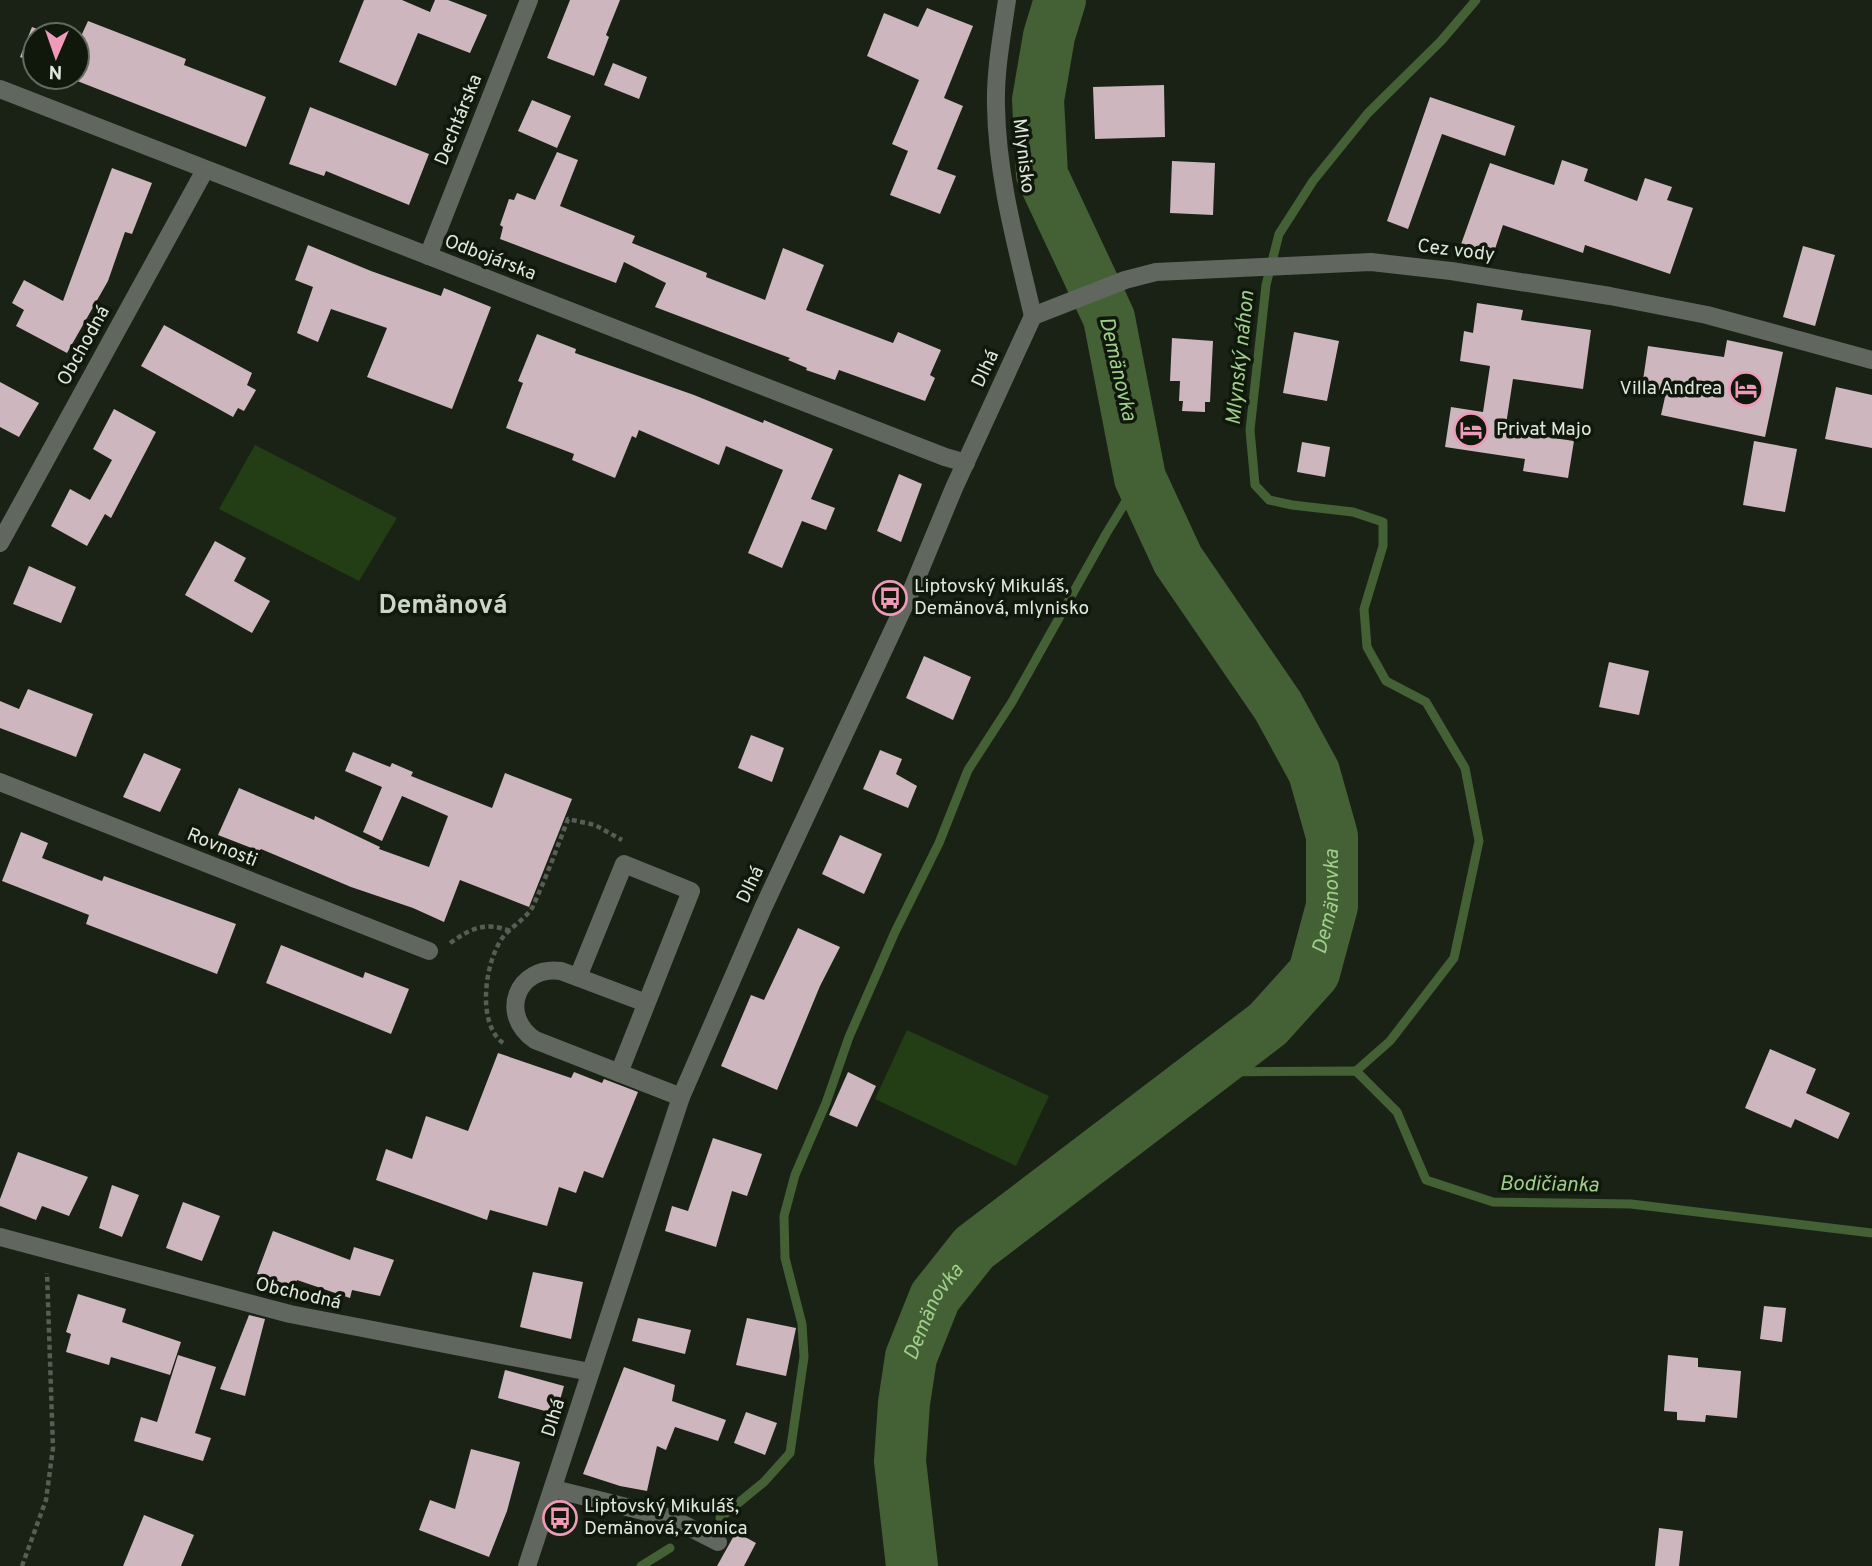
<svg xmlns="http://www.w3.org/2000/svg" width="1872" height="1566" viewBox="0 0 1872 1566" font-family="Overpass,sans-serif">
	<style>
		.green { fill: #233e15 }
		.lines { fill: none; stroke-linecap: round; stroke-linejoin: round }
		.stream { stroke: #436135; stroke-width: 9 }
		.river { stroke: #436135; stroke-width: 52 }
		.building { fill: #cdb6bd }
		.path { stroke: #565e53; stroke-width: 4.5; stroke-dasharray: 5 3.5; stroke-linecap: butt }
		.minor { stroke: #61665f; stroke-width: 18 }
		.labels { text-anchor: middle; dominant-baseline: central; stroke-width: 7; stroke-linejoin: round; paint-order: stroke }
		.street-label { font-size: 19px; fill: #e0e7de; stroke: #10180c }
		.poi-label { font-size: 19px; fill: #e0e7de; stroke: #10180c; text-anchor: start }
		.water-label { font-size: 21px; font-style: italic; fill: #9ece89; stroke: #10180c }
		.district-label { font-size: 26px; font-weight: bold; fill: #cbd7c6; stroke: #10180c }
	</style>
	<rect width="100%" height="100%" fill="#192215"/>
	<g class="green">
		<polygon points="255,445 397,518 359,581 219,509"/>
		<polygon points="907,1030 1049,1096 1016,1166 875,1099"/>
	</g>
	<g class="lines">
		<g class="stream">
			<polyline points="1356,1071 1390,1041 1454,958 1479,841 1465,768 1426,702 1386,681 1367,647 1364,609 1383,546 1383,522 1353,512 1292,505 1269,500 1255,485 1250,430 1266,285 1279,234 1313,181 1368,113 1441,41 1476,0"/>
			<polyline points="1204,1072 1356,1071 1397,1112 1426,1180 1493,1202 1631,1204 1872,1233"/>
			<polyline points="720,1518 764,1482 790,1453 804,1357 802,1324 785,1258 784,1216 795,1175 826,1103 849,1037 895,932 939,843 968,770 1012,702 1106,534 1140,478"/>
			<polyline points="641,1566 670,1548"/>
		</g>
		<path class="river" id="s1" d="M 912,1566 L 900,1461 L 904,1403 L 911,1357 L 935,1297 L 974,1248 L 1268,1024 L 1314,973 L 1332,906 L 1332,836 L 1314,772 L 1278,706 L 1178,560 L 1140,478 L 1109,318 L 1042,175 L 1038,100 L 1049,36 L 1060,0"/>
	</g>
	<g class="building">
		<polygon points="364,0 402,0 430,12 435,0 448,0 487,15 470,53 418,33 396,86 339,62"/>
		<polygon points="570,0 620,0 606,35 609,37 594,76 547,58"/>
		<polygon points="927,8 973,26 944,98 963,106 937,169 956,176 940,214 890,195 908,151 892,144 919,80 867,56 884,13 918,27"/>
		<polygon points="88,21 186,59 184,65 266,97 246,147 67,77 77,77 77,45"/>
		<polygon points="32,27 52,35 35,35 35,63 20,57"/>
		<polygon points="613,63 647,77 639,99 604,85"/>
		<polygon points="1164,85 1165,137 1095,139 1093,87"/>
		<polygon points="1430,97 1515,126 1505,156 1442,134 1408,229 1387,221"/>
		<polygon points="532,100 571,116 557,148 518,131"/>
		<polygon points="310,107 429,154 409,205 326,171 324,176 289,164"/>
		<polygon points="557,152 578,160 560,206 635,236 632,243 707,273 706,277 765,300 783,248 824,265 806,310 893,343 898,332 941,350 930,375 935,378 925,401 839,370 835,380 806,370 807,368 788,360 790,358 655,307 666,283 624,262 616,283 500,239 503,227 500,225 509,199 514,200 517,193 535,200"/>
		<polygon points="1562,160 1588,169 1584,181 1637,201 1645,178 1672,187 1667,200 1693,208 1670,274 1585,245 1583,253 1503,225 1492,258 1460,247 1490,163 1554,185"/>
		<polygon points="1172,161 1215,163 1213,215 1170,213"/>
		<polygon points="112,168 152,183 132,234 125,232 108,281 67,353 16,326 24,310 12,303 24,280 63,301"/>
		<polygon points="308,245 371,271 441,296 444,288 491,307 452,409 367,377 387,328 331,309 318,342 297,333 313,287 295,280"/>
		<polygon points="1803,246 1835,255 1815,326 1783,317"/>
		<polygon points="1477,303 1523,310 1521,320 1591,330 1583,389 1513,379 1505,431 1574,441 1568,478 1523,471 1525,459 1445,447 1451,407 1483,412 1490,366 1460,361 1464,331 1473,333"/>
		<polygon points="164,325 252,373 247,385 256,390 244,411 238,408 233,417 141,366"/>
		<polygon points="1294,332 1339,341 1327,401 1283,393"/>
		<polygon points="537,334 576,349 575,353 694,395 763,423 764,420 833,449 811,499 835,508 826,530 802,521 782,568 748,553 783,470 726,446 719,465 639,430 636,438 632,436 615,478 572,460 574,454 506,428 523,383 518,381"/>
		<polygon points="1172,338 1213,341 1210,402 1205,402 1205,412 1182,411 1183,401 1179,401 1180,381 1170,381"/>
		<polygon points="1727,340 1783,352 1765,437 1661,415 1665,397 1641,394 1648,346 1724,357"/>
		<polygon points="0,382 39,403 19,437 0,427"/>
		<polygon points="1836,387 1872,395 1872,448 1825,439"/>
		<polygon points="114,409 156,432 111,518 105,514 87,546 51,526 70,489 90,500 112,460 93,449"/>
		<polygon points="1754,441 1797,449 1785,512 1743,505"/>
		<polygon points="1302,442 1330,447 1325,477 1297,472"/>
		<polygon points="899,474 922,484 901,542 877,531"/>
		<polygon points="215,541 246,558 234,581 270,601 252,633 185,595"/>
		<polygon points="29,566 76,587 61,623 13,604"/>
		<polygon points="924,656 971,677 953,720 906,698"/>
		<polygon points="1609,662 1649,671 1639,715 1599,707"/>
		<polygon points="28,689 93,714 76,757 0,728 0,701 19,709"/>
		<polygon points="751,735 784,748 772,782 738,768"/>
		<polygon points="880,750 902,759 896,774 917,786 908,808 863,789"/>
		<polygon points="353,752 390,767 392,763 413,772 411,776 492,808 505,773 572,799 529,907 460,880 444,922 413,908 351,887 261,849 259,851 218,835 239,788 314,820 315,816 380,847 379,849 429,867 448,816 402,796 382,841 363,832 382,787 345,771"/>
		<polygon points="144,753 181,769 160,812 123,797"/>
		<polygon points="21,832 48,843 42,858 102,881 104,876 236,924 217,974 86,924 89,915 2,881"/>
		<polygon points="840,835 882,854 864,894 822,874"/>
		<polygon points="798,928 840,947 820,986 777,1090 721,1066 751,995 764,1000"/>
		<polygon points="281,945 363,978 365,972 409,989 391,1034 266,983"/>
		<polygon points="1770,1049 1816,1069 1806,1093 1850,1113 1838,1139 1795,1119 1791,1128 1745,1108"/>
		<polygon points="498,1053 571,1078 574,1072 602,1083 604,1079 638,1092 603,1178 584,1171 576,1193 559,1187 547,1226 490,1210 487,1220 376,1180 386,1149 412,1159 426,1116 468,1131"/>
		<polygon points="848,1072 876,1086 857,1127 829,1115"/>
		<polygon points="713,1138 762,1154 747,1196 732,1191 716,1247 665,1231 672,1206 688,1211"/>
		<polygon points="18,1152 88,1177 69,1216 42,1206 36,1220 0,1206 0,1199"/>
		<polygon points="112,1185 139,1195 122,1237 99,1228"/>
		<polygon points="183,1202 220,1216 202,1261 166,1248"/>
		<polygon points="273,1231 350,1260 354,1247 394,1260 380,1296 352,1290 350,1298 297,1280 294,1287 257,1274"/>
		<polygon points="533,1272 583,1282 571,1339 520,1327"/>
		<polygon points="78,1294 126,1309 122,1322 181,1342 170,1375 111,1357 109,1365 66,1352 71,1334 66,1332"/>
		<polygon points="1764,1306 1786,1308 1782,1342 1760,1339"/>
		<polygon points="249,1315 265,1319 245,1396 220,1389"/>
		<polygon points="638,1318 691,1330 685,1354 632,1341"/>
		<polygon points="747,1318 796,1328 786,1376 736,1365"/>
		<polygon points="178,1355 216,1367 195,1433 211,1438 203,1461 134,1441 141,1417 157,1422"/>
		<polygon points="1668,1355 1698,1358 1698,1367 1741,1371 1737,1418 1706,1415 1705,1422 1677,1420 1677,1412 1664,1411"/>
		<polygon points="624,1367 675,1385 672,1401 726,1420 718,1441 675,1427 666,1450 657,1446 647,1491 620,1486 583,1474"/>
		<polygon points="505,1370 564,1386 556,1414 498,1398"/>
		<polygon points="746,1412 777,1423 765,1455 734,1443"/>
		<polygon points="471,1449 520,1462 507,1511 489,1557 419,1530 430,1500 455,1509"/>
		<polygon points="144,1515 194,1535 181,1566 123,1566"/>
		<polygon points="1659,1528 1683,1531 1679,1566 1655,1566"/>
		<polygon points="736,1532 756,1543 744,1566 717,1566"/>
	</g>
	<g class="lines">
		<g class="path">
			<path d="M 450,943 C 470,929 485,921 510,931"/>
			<path d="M 503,1043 C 476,1023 485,961 503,937 C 512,926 527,918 533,906 C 546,878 557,848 568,819 L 595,825 L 622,840"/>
			<polyline points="22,1566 46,1500 53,1448 47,1273"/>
		</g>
		<g class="minor">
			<path d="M 1007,0 C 1002,35 995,71 996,106 C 997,177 1017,248 1033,316"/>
			<polyline points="0,89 945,457 966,463"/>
			<polyline points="428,256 529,0"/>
			<polyline points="1033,316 1125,280 1156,272 1371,262 1451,271 1610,296 1707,315 1872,360"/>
			<polyline points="0,543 205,170"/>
			<polyline points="0,782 429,951"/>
			<polyline points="578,977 624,864 691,891 619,1073"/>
			<path d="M 646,1003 L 561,971 C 517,965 498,1015 535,1040 L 681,1097"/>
			<polyline points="0,1237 290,1314 590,1372"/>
			<polyline points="554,1489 671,1518 718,1542"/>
			<polyline points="527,1566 681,1097 763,908 913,587 954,488 1033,316"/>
		</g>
	</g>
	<defs>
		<g id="hotel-ring" transform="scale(1.75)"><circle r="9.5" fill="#10180c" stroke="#ef9ab8" stroke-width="1.5"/><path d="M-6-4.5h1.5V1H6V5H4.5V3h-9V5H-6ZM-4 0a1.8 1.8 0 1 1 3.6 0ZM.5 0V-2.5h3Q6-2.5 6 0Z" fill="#ef9ab8"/></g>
		<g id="bus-ring" transform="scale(1.75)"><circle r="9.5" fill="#10180c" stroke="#ef9ab8" stroke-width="1.5"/><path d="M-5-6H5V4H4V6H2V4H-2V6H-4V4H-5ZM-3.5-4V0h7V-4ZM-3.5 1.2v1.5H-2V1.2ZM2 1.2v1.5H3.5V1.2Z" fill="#ef9ab8"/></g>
	</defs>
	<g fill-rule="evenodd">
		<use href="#hotel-ring" x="1746" y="389"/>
		<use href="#hotel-ring" x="1471" y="430"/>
		<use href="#bus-ring" x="890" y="598"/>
		<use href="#bus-ring" x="560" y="1518"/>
	</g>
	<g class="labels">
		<g class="street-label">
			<text transform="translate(459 120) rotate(-68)">Dechtárska</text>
			<text transform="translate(1023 156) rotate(83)">Mlynisko</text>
			<text transform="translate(1456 251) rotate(7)">Cez vody</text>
			<text transform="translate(490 258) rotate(21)">Odbojárska</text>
			<text transform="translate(84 346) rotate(-61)">Obchodná</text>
			<text transform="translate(986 369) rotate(-65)">Dlhá</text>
			<text transform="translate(222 848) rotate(22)">Rovnosti</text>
			<text transform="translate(751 885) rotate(-65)">Dlhá</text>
			<text transform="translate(298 1294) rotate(13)">Obchodná</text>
			<text transform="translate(554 1418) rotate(-73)">Dlhá</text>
		</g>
		<g class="poi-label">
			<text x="1722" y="389" text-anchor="end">Villa Andrea</text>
			<text x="1496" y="430">Privat Majo</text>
			<text x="914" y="587">Liptovský Mikuláš,<tspan x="914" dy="22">Demänová, mlynisko</tspan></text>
			<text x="584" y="1507">Liptovský Mikuláš,<tspan x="584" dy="22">Demänová, zvonica</tspan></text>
		</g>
		<g class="water-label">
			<text transform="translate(1241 358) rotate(-84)">Mlynský náhon</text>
			<text transform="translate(1117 369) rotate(77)">Demänovka</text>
			<text stroke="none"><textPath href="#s1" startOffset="849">Demänovka</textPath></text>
			<text transform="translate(1549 1185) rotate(1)">Bodičianka</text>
			<text stroke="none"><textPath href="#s1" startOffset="261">Demänovka</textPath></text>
		</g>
		<g class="district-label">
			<text x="443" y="606">Demänová</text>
		</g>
	</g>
	<g transform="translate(56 56) rotate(182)"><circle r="33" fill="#10180c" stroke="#636b60" stroke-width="2"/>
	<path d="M0-5L12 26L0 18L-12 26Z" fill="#ef9ab8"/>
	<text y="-10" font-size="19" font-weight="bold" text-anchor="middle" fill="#e0e7de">N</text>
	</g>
</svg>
